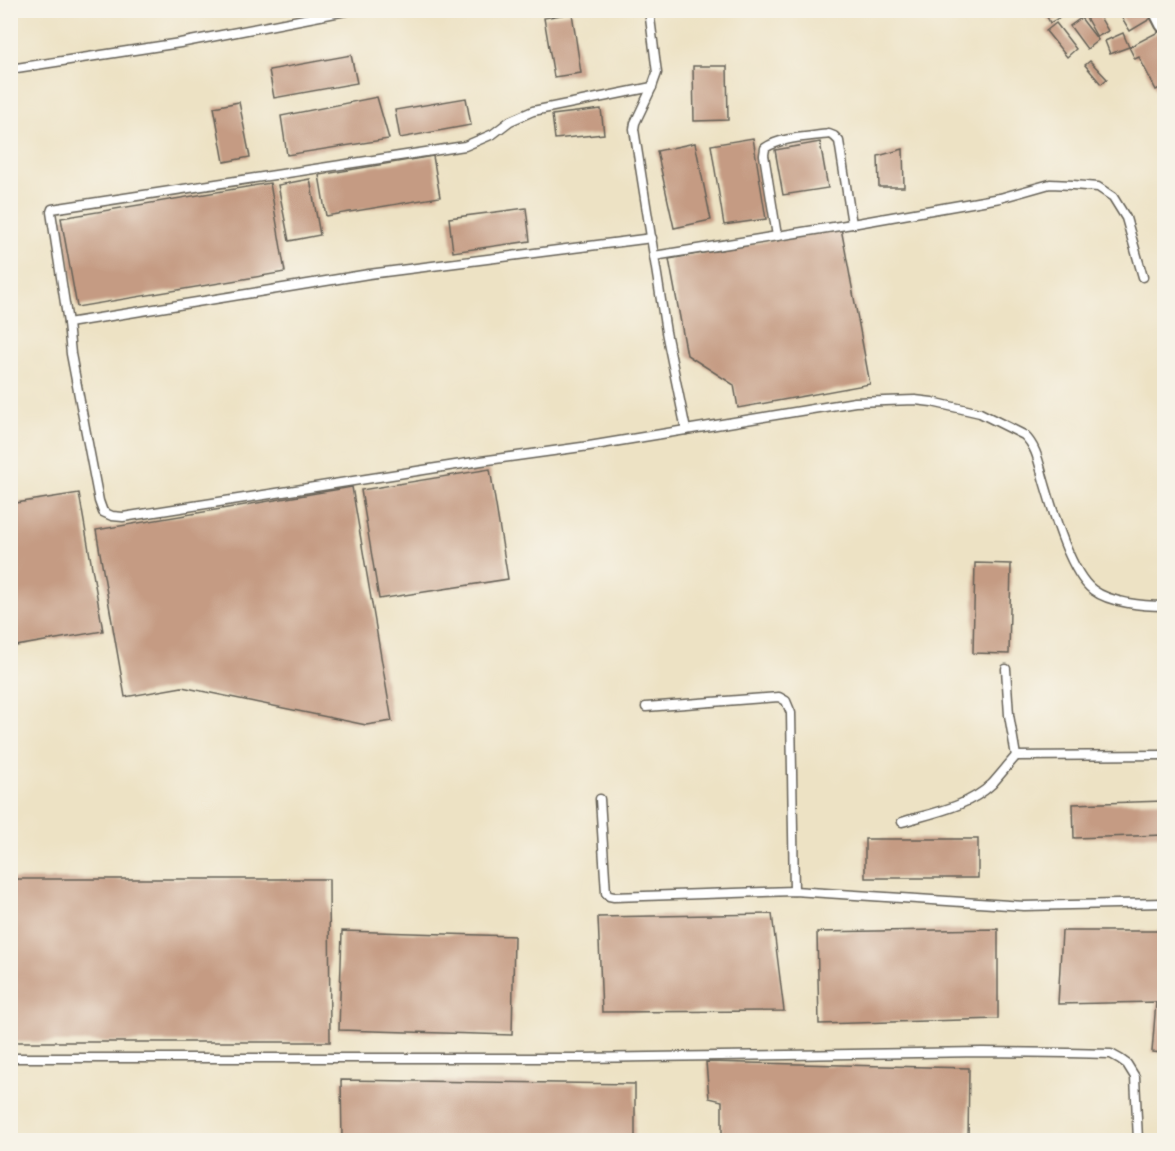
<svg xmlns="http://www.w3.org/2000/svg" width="1175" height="1151" viewBox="0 0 1175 1151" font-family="Delius,sans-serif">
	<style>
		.building { fill: #c59b83 }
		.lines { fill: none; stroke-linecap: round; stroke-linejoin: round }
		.lane-casing { stroke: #656157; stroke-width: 11 }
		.street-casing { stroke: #656157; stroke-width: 20 }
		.lane { stroke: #fff; stroke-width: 8 }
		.street { stroke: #fff; stroke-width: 16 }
	</style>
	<rect width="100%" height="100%" fill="#f7f3e8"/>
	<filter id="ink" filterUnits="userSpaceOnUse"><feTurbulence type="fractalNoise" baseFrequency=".0167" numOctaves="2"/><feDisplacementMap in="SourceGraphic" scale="12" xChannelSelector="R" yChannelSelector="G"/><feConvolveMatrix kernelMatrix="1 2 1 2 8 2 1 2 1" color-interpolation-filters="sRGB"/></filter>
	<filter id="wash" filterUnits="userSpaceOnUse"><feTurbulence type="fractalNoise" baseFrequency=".008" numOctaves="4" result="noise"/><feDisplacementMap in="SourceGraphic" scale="24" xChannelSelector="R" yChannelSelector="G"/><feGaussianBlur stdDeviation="1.35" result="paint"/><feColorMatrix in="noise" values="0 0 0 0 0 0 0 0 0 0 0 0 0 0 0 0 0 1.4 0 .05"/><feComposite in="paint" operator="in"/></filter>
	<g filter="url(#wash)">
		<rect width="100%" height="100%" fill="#ede2c4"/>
		<g id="blocks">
			<g class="building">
				<polygon points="1044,10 1062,10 1062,16 1050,23"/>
				<polygon points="1089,10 1096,10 1108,31 1097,37 1084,14"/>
				<polygon points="1117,10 1155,10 1157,15 1130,31"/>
				<polygon points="572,13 581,73 554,77 544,18"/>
				<polygon points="1081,18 1098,40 1087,49 1070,26"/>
				<polygon points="1056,23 1076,49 1067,57 1046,31"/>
				<polygon points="1160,31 1164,41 1164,86 1156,90 1139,57 1135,59 1129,47"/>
				<polygon points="1123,33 1129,47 1110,54 1105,41"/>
				<polygon points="351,55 357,83 274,98 269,70"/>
				<polygon points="1090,61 1107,79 1101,84 1085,65"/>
				<polygon points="693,66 727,66 728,120 694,121"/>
				<polygon points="377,97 389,139 287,155 281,116"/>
				<polygon points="466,98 471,125 400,138 395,110"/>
				<polygon points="239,102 250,157 224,162 214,107"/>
				<polygon points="601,109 604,134 555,139 552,115"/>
				<polygon points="753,138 766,219 724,225 711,145"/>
				<polygon points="820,142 828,188 783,195 775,150"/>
				<polygon points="695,143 711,220 674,228 657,151"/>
				<polygon points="903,149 904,187 879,187 878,156"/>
				<polygon points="433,156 440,197 326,216 319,175"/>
				<polygon points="310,179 320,235 289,241 278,185"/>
				<polygon points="270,183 285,272 77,307 61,218"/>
				<polygon points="526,208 530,241 453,252 449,218"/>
				<polygon points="841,228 870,384 738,408 734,385 687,355 669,259"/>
				<polygon points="490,469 508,579 379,599 361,490"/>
				<polygon points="352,487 392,721 366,725 182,687 125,697 96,530"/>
				<polygon points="79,493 103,631 10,647 10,504"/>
				<polygon points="975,563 1011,564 1009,654 973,653"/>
				<polygon points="1164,801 1164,835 1074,838 1073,804"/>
				<rect x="865" y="839" width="113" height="39"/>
				<polygon points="10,879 329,879 330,1042 10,1042"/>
				<polygon points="772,914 784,1011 602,1012 598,917"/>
				<polygon points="998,929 998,1019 819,1024 817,932"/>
				<polygon points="342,931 514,936 512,1035 339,1030"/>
				<polygon points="1062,931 1164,931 1164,1053 1152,1052 1156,1002 1058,1004"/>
				<polygon points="706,1062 969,1068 968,1140 722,1140 722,1101 709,1098"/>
				<polygon points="341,1080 635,1084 635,1140 342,1140"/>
			</g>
		</g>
	</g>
	<g filter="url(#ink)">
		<use href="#blocks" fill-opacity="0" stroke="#656157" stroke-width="1.5"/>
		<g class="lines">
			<g class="lane-casing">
				<g id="lane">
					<polyline points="649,10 657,73 652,87 635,123 634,129 666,332 686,430"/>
					<polyline points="10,69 180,43 351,10"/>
					<path d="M 652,87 L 533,111 L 510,121 L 493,134 L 465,146 L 52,209 L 51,212 L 68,323 L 71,354 L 99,501 L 103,512 L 112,516 L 123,517 L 481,461 L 589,446 L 855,402 L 915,400 L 932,402 L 980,413 L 1024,435 C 1037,447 1039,464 1044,481 C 1052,508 1070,573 1093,590 C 1110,603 1144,606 1164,606"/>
					<path d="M 777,236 L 764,155 L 765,148 C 781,137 810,137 829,134 L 834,136 L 839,141 L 852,224"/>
					<polyline points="654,256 852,224 1000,198 1050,184 1073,185 1098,187 1113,197 1126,218 1143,277"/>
					<polyline points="68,323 369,274 652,238"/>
					<polyline points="1006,669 1009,715 1016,756 1164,755"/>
					<polyline points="646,707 779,697 786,701 791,713 794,891"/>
					<polyline points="600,799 606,893 609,896 614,897 794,891 1024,906 1164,903"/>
					<path d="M 902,822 C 932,813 968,807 992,784 C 1000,775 1008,765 1016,756"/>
					<polyline points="10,1058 581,1058 982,1052 1068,1053 1111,1054 1120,1059 1127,1064 1135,1077 1138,1140"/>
				</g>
			</g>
			<g class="street-casing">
				<polyline id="street" points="1157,10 1164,24"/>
			</g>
			<use href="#lane" class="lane"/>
			<use href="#street" class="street"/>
		</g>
	</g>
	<rect width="1175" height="1151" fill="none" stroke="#f7f3e8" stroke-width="36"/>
</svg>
